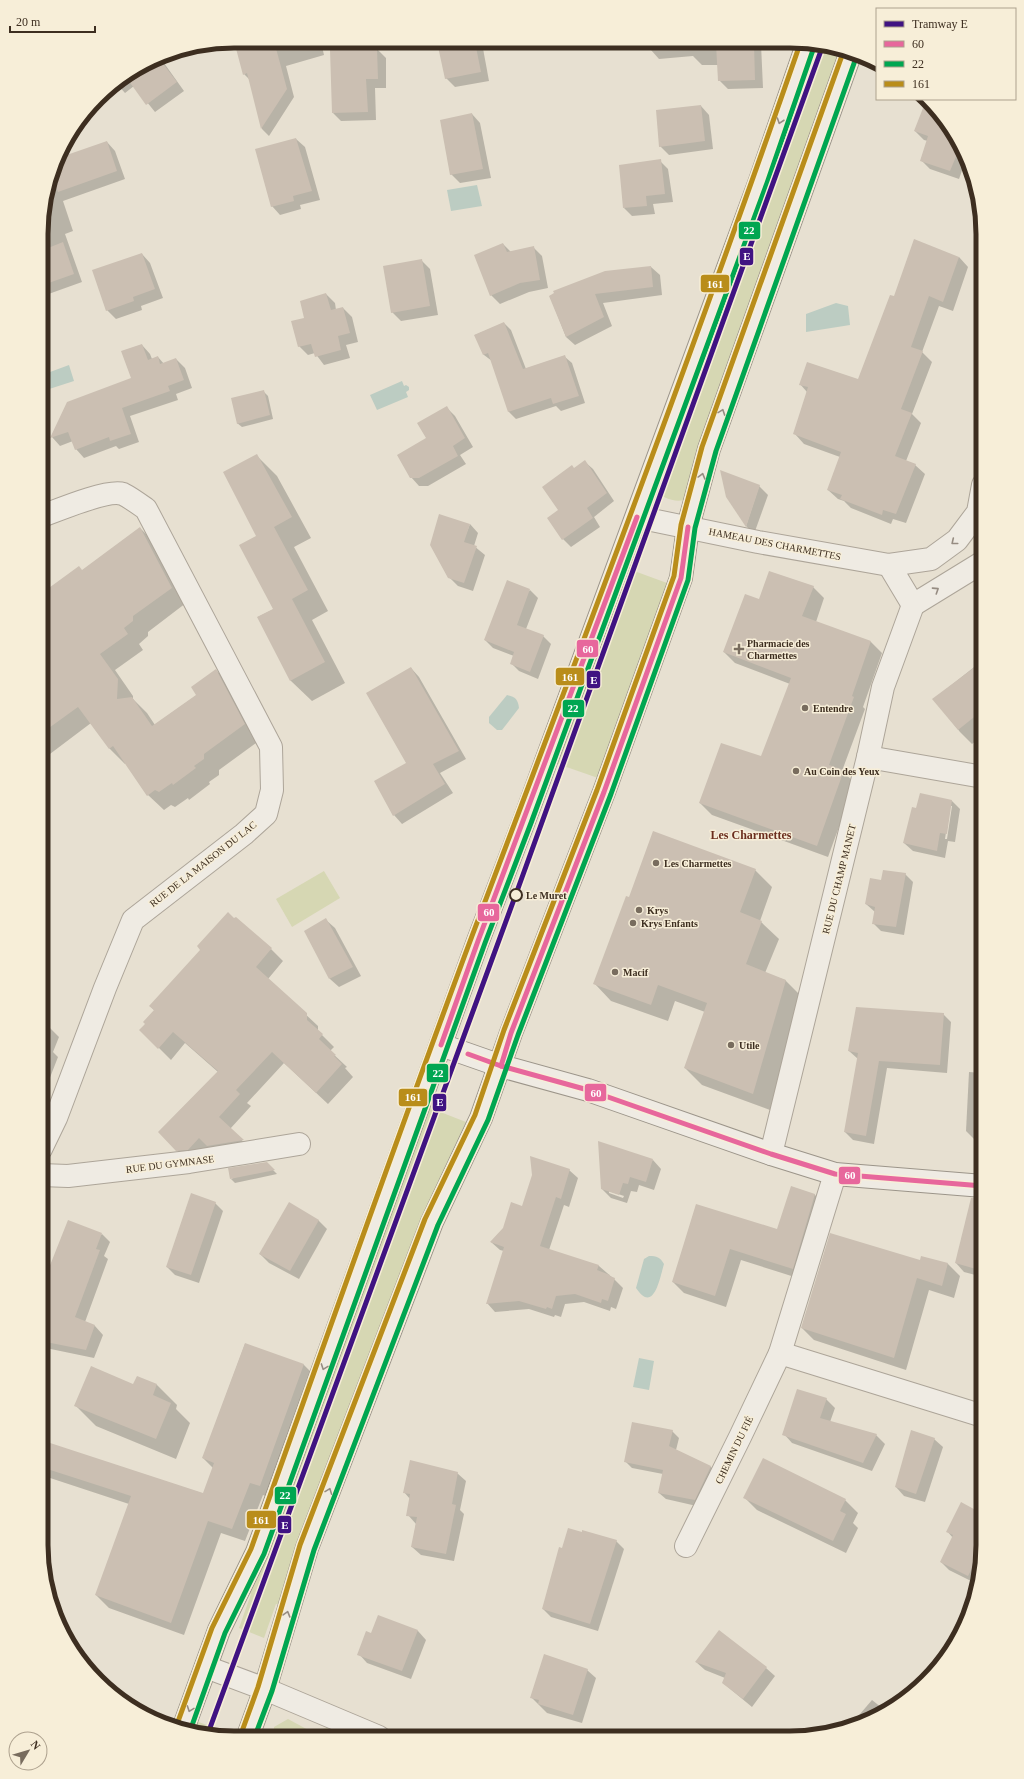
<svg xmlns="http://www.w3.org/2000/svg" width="1024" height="1779" viewBox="0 0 1024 1779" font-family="Georgia,serif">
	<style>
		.green { fill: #d6d7b3 }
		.water { fill: #bcccc2 }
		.shadow { fill: #0003; fill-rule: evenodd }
		.building { fill: #cbbfb2 }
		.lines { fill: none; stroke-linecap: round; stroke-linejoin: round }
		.street-casing { stroke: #ada599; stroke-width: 24 }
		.secondary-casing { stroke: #9c958a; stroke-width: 24 }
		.street { stroke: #efebe3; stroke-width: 22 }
		.secondary { stroke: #efebe3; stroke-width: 22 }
		.bus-1-casing { stroke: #f7eed8; stroke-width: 8 }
		.bus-2-casing { stroke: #f7eed8; stroke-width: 8 }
		.bus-3-casing { stroke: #f7eed8; stroke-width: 8 }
		.bus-1 { stroke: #e7679c; stroke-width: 5 }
		.bus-2 { stroke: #00a651; stroke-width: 5 }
		.bus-3 { stroke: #b98d1a; stroke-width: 5 }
		.tram-1-casing { stroke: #f7eed8; stroke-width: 8 }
		.tram-1 { stroke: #401382; stroke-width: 5 }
		.oneway { stroke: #968c82 }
		.poi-dot { fill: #786c5e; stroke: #f7eed8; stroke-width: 1.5 }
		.stop-dot { fill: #f7eed8; stroke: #3d2e20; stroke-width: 2 }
		.labels { text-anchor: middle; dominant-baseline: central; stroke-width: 3; stroke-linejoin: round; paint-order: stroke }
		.street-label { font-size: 10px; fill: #3d2e20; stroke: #f7eed8 }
		.poi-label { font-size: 10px; font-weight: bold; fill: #3d2e20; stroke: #f7eed8; text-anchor: start }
		.stop-label { font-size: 10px; font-weight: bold; fill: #3d2e20; stroke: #f7eed8; text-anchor: start }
		.quarter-label { font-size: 12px; font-weight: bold; fill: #6b2e1e; stroke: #f7eed8 }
		.rim { fill: none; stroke: #3d2e20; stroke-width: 5 }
		.line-badge { stroke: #f7eed8; stroke-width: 1.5 }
		.badge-label { font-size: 11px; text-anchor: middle; font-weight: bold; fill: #fff }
	</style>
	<rect width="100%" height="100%" fill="#e7e0d1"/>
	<g class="green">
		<path d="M 817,45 L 828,45 L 843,50 L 685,496 L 683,500 C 676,503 658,497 656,489 Z"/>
		<polygon points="626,568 667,583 598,778 555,763"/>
		<polygon points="324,871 340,898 292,927 276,899"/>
		<polygon points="430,1108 466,1122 424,1217 280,1605 276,1604 264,1638 239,1628 251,1594 247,1592 265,1557"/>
		<polygon points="288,1719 312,1732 327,1728 335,1732 333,1737 274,1737 274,1727"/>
		<polygon points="196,1721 228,1733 227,1736 208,1736 192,1732"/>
	</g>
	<g class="water">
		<polygon points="477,185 482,206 451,211 447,190"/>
		<polygon points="836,303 848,306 850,325 806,332 806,314"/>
		<polygon points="69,365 74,381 43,391 42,375"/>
		<polygon points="402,381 404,386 406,385 409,387 409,390 406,392 408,397 377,410 370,395"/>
		<path d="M 507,695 C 515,697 518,699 519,708 L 502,730 L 497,730 L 489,723 L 489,717 Z"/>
		<path d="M 649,1256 C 657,1256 660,1257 664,1264 C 660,1277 654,1315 636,1288 L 644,1259 Z"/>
		<polygon points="639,1358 654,1361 649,1390 633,1387"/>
	</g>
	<g class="shadow">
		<polygon points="235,41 321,42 324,55 286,66 294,97 269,136 262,129 250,80 244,74"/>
		<polygon points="438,42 482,43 489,81 455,87 446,78"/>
		<polygon points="650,44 761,44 763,88 728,89 719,80 718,65 702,65 693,56 659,59 651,50"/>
		<polygon points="377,49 386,58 386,88 375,88 376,120 341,121 333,113"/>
		<polygon points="159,56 184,91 155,112 134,86 125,93 116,83"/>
		<polygon points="701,106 709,115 713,149 669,155 660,146"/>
		<polygon points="472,114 480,123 491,178 460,183 451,174"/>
		<polygon points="939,114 950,126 969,164 965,162 959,179 930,169 921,160 928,141 924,140 915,131"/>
		<polygon points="296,139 305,147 320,200 300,205 301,209 280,215 272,206"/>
		<polygon points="107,142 115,151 125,179 63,201 73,231 65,234 82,282 43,296 43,209 57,160"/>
		<polygon points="660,161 668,169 673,202 653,204 655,214 632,216 624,208"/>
		<polygon points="503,244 511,252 533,247 542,256 548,288 529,292 500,304 491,295"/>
		<polygon points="142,254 150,263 163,298 141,306 142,310 116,319 107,310"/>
		<polygon points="959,257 968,267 953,311 939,306 922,352 932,362 912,414 921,423 906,461 915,465 925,474 906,523 893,519 891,524 851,508 844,501 838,499 828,490 840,457 804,444 795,434 807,392 800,384 859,381 894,297"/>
		<polygon points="421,260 430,269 438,315 401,321 392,312"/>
		<polygon points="651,267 660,275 662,295 603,303 612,326 575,345 566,337 550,296"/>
		<polygon points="326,294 335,303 336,310 343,308 352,317 358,342 346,345 350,358 324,365 315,353 308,355 299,346"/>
		<polygon points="504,323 511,330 526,369 565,357 572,363 585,403 561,411 556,406 516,419 509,412 492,361 484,355 475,335"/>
		<polygon points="142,345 150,354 152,359 158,357 164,364 176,359 185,368 192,388 176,394 178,400 130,416 139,442 119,449 116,446 84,458 76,449 73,441 60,446 52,437 132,379"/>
		<polygon points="263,391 268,396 273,419 242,427 237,423"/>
		<polygon points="447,408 455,416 473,447 460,455 466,464 428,486 419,486 411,477 427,439"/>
		<polygon points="257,456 277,476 311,538 294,547 328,611 312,620 345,683 312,701 291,681 258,617 274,609 257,536"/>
		<polygon points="585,462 593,469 614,501 594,517 600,527 571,547 563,539 559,511 574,469"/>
		<polygon points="759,486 768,495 754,534 746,526"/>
		<polygon points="470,524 478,533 474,546 485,555 473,591 458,586 449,577"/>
		<polygon points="140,528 155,543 186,603 148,632 148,636 139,644 143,650 115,670 133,696 133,699 147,713 155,725 197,695 216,670 231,685 260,740 219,770 219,775 209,782 210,784 189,800 188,798 175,807 171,805 164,810 148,795 126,763 125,764 110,749 91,723 42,760 42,594 82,571"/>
		<polygon points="813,587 824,598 816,622 871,642 882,653 863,707 865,709 842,771 855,783 828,857 712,815 700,803 762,758 790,684 735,663 724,652 760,600"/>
		<polygon points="530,590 538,598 526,629 543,636 551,644 538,679 519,671 511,663 514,656 493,648 485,640"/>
		<polygon points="983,660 983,735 972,744 960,732 934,699"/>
		<polygon points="411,668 419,677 466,759 440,773 453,793 402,824 394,815 407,763"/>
		<polygon points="42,786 46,793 42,796"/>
		<path d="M 952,801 L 960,809 L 955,842 L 948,841 L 945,858 L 913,851 L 904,843 L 917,809 ZM 950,806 L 952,806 L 947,839 L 945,839 Z"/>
		<polygon points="755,870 772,887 760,921 779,939 765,973 785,980 802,997 770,1110 702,1085 685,1068 705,1012 675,1001 668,1021 611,1001 595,984 629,898"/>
		<polygon points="905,874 913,882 904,935 881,931 873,923 875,912 866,904 881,881"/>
		<polygon points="326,920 335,928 361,976 339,987 330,979"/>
		<polygon points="271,949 283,961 268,979 318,1026 318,1031 334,1047 330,1051 347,1067 345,1068 353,1077 328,1104 284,1063 247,1103 251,1106 230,1129 254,1152 189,1162 159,1132 218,1072 185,1043 171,1060 141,1030 155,1011 150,1006"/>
		<polygon points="943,1014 951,1022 947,1073 887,1068 874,1144 853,1140 845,1132 858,1059 849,1051"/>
		<polygon points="42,1024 48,1026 59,1037 53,1052 58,1057 44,1093 42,1093"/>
		<polygon points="969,1072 983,1073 983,1140 974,1139 966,1131"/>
		<path d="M 653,1160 L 661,1169 L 654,1190 L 639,1185 L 637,1192 L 631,1191 L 627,1203 L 611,1198 L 602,1189 ZM 609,1191 L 624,1196 L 623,1198 L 609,1193 Z"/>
		<polygon points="266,1163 277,1174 235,1183 231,1179"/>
		<polygon points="569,1170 578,1178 569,1207 564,1205 549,1250 599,1266 614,1279 623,1288 616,1309 611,1307 610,1311 584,1302 565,1304 561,1317 555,1315 554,1317 529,1309 495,1312 487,1303 504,1251 500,1250 491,1242 523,1207"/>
		<polygon points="814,1194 826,1206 804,1280 741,1260 726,1307 684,1293 673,1282 696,1206 778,1230"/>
		<polygon points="215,1203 223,1211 199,1283 175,1275 167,1267"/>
		<polygon points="318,1220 327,1229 299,1279 269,1263 260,1254"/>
		<polygon points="983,1225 983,1277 964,1272 956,1263"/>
		<polygon points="102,1234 110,1242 104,1256 108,1259 85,1322 95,1326 103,1335 94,1358 41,1347 41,1291"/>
		<polygon points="921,1262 948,1264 960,1276 954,1298 929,1290 906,1370 814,1340 802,1328"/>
		<polygon points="245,1344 304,1365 317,1378 273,1499 263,1495 245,1541 221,1533 184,1635 109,1608 96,1595 129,1504 41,1475 41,1441 204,1494 213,1468 203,1458"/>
		<polygon points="137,1377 157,1385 177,1405 176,1409 190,1423 176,1459 96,1426 76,1406 134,1385"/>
		<polygon points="826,1399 835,1408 830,1422 876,1435 885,1444 872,1471 792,1443 784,1434"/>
		<polygon points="672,1431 679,1438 676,1450 711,1467 717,1474 701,1507 666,1499 659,1493 663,1474 632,1468 625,1461"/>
		<polygon points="934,1439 943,1447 925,1502 904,1496 896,1487"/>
		<polygon points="457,1473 466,1481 460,1510 464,1514 454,1561 421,1555 412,1547 416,1524 408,1515 410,1499 404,1492"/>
		<polygon points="744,1497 845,1500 858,1513 853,1523 858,1528 846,1553 757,1510"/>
		<polygon points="983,1515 983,1558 977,1584 949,1570 941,1562 953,1538 947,1531"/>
		<polygon points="616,1541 624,1549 598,1631 551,1617 543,1609"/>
		<polygon points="46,1574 49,1577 47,1582"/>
		<polygon points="418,1631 426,1640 411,1679 367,1663 359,1654 372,1635"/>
		<polygon points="696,1662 766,1668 775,1676 752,1707 723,1683 725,1678 705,1670"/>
		<polygon points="587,1670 596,1678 582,1723 547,1713 531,1697"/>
		<polygon points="872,1700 886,1711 848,1728"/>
	</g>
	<g class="building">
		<polygon points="234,41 274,41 287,89 261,129 247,73 243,75"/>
		<polygon points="437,42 475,42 481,72 445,79"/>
		<polygon points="716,44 754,44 755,80 718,81"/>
		<polygon points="377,48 378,79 366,79 368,112 332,113 330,50"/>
		<polygon points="158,57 177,82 146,105 126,77"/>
		<polygon points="701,105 705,141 659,147 656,110"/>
		<polygon points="923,108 938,112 950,126 961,147 960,147 950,171 920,161 928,136 914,131"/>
		<polygon points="472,113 483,169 450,175 440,120"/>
		<polygon points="296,138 312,191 293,196 294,201 271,207 255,149"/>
		<polygon points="107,141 117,171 58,192 52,177 58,158"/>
		<polygon points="661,159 665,194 646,196 647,206 623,208 619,165"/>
		<polygon points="914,239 959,257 943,302 929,296 911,347 923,351 901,409 912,413 895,456 916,464 896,514 883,510 882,515 840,499 842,495 827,490 841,452 793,434 808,387 799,385 807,362 858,379 890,295 894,296"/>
		<polygon points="63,242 74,274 43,285 43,250"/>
		<polygon points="503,243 507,252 534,246 540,280 520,283 490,296 474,255"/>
		<polygon points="142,253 155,289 133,297 134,301 106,311 92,270"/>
		<polygon points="422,259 430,306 391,313 383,266"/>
		<polygon points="651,266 653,287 595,294 604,317 566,337 549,296 554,293 553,291 605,271"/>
		<polygon points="326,293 331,310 343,307 350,333 338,336 341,350 315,357 311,344 298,347 291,321 304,318 300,301"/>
		<polygon points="504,322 523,369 565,355 579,396 553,404 551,398 508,412 488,353 483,355 474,335"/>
		<polygon points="142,344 148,360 158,356 160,364 176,358 184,380 168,386 170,391 122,408 131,434 110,441 109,437 75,450 68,432 50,438 67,402 131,378 121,351"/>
		<polygon points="264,390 270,415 237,424 231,398"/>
		<polygon points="447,406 465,438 453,446 458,456 419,478 410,478 397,455 426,438 417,423"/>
		<polygon points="257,454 292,517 274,527 308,590 292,599 325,662 290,681 257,617 273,609 239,545 256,536 223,472"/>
		<polygon points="585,460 607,493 587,508 593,518 562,540 547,518 558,510 542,487 572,465 574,468"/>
		<polygon points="720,470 760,485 746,527 726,497"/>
		<polygon points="439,514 470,524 464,542 477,546 464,583 448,578 430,545"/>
		<polygon points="140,527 172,588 133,616 133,621 124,628 128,634 100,654 118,679 117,699 132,697 152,726 196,695 191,687 216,669 245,724 204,754 204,759 194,766 196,768 173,785 172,783 159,792 155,790 147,796 113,746 109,749 78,707 42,733 42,593 79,566 82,570"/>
		<polygon points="769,571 814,586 802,616 871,641 852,696 854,697 829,765 844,770 817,846 699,803 721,743 761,756 791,678 723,652 745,594 759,599"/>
		<polygon points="507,580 530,589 517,625 544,635 530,672 510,664 514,652 484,640"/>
		<polygon points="983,661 983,710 958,730 932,699"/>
		<polygon points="411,667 459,751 433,764 445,784 393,816 374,781 406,763 366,693"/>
		<polygon points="920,793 952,800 947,834 940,833 937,851 903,843 912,807 916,808"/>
		<polygon points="653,831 756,869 740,912 762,921 746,964 786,980 753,1094 684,1068 707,1003 658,985 651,1005 593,984 626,896 629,897"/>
		<polygon points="883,870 906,873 896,927 872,924 875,907 865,904 870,878 881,880"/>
		<polygon points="228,912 234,918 236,917 272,948 256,967 307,1013 307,1020 323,1034 319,1039 336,1055 334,1056 342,1064 316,1093 272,1052 236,1090 240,1094 219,1117 244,1140 207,1146 199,1138 188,1150 176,1151 158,1132 218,1071 173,1032 158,1049 139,1030 145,1024 143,1022 154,1010 149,1006 200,950 197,946"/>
		<polygon points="326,918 353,967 329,979 304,931"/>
		<polygon points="856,1007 944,1013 940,1065 879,1061 866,1136 844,1132 858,1053 848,1051"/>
		<polygon points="598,1141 653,1159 646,1182 630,1177 628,1184 623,1183 619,1195 601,1189"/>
		<polygon points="530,1156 570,1169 561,1199 556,1197 540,1246 599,1265 597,1270 610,1275 610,1276 615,1278 608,1301 602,1299 601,1303 575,1294 556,1296 552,1309 547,1307 546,1309 519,1301 486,1304 504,1247 490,1242 503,1228 511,1202 522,1206 532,1175"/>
		<polygon points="267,1162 275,1170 230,1179 228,1168"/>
		<polygon points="791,1186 815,1194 793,1269 730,1249 715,1296 672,1282 696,1204 777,1229"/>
		<polygon points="191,1193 216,1202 191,1275 166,1267"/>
		<polygon points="971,1198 983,1198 983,1271 955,1263"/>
		<polygon points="289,1202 319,1220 290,1271 259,1254"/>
		<polygon points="68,1220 102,1233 96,1249 100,1250 75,1317 95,1325 86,1350 41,1341 41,1288"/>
		<polygon points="830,1233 920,1260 921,1256 948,1263 942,1286 917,1278 894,1358 801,1328"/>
		<polygon points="245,1343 304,1364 260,1486 250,1483 232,1529 208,1521 171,1623 95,1595 131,1496 41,1467 41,1440 203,1493 214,1463 202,1458"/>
		<polygon points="91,1366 133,1384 137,1376 157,1384 153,1395 171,1403 156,1439 74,1406"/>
		<polygon points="797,1389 827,1398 820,1418 877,1434 863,1463 782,1435"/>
		<polygon points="632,1422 673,1430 669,1446 711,1466 695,1500 658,1493 663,1470 624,1462"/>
		<polygon points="911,1430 935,1438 916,1494 895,1487"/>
		<polygon points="763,1458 846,1499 840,1511 846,1514 833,1541 743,1498"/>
		<polygon points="410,1460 458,1472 452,1504 456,1505 446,1554 411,1547 417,1517 406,1516 410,1494 403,1493"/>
		<polygon points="961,1502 983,1514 983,1548 968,1576 940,1562 953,1535 946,1532"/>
		<polygon points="568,1528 582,1532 582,1530 617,1540 590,1624 542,1609 559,1547 562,1548"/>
		<polygon points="378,1615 418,1630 402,1671 357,1655 366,1631 371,1633"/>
		<polygon points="719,1630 767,1667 743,1699 722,1683 726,1673 695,1662"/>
		<polygon points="544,1654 588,1669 573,1715 538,1704 539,1700 530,1698"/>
	</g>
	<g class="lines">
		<g class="street-casing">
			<g id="street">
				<polyline points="637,517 758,542 889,565"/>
				<polyline points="983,562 913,605 889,565 931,559 957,540 978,512 983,485"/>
				<polyline points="868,757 983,777"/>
				<path d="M 41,1149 L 56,1118 L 105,988 L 133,920 L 244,834 L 266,814 L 272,790 L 271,747 L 146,509 C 139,504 131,498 123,494 C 108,489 58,510 42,516"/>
				<polyline points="771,1154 868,757 883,687 913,605"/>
				<polyline points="41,1175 68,1176 189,1162 299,1144"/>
				<polyline points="780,1353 983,1416"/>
				<polyline points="686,1546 740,1437 780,1353 835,1174"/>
				<polyline points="206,1667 265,1689 379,1737"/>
			</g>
		</g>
		<g class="secondary-casing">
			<g id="secondary">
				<polyline points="441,1045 501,1066 588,1090 771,1154 835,1174 983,1186"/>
				<polyline points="183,1729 219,1630 257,1552 478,941 524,821 760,181 807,45"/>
				<polyline points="248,1736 265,1689 307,1548 432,1222 481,1118 511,1033 604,792 681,578 688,527 709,449 851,52"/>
			</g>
		</g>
		<use href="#street" class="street"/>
		<use href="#secondary" class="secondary"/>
		<g class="bus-1-casing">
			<g id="bus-1">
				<polyline points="441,1045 478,941 637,517"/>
				<polyline points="468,1054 501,1066 588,1090 771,1154 835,1174 983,1186"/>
				<polyline points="501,1066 511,1033 604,792 681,578 688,527"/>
			</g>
		</g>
		<g class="bus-2-casing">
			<g id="bus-2">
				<polyline points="190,1731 225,1633 264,1554 485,943 531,823 767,183 814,47"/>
				<polyline points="255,1736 272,1691 314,1550 438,1225 488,1120 518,1035 611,794 688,580 695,528 716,451 857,55"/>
			</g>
		</g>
		<g class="bus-3-casing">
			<g id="bus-3">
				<path d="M 176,1727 L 212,1628 L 251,1549 C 324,1345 396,1140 472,936 C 584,640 696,344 800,44"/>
				<polyline points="241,1734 258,1687 300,1545 425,1219 475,1115 504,1030 597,790 674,576 681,525 702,447 844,50"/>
			</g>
		</g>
		<use href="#bus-1" class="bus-1"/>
		<use href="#bus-2" class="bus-2"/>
		<use href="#bus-3" class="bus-3"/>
		<g class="tram-1-casing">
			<polyline id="tram-1" points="207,1736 516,894 823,45"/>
		</g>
		<use href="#tram-1" class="tram-1"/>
	</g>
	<defs><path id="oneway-chevron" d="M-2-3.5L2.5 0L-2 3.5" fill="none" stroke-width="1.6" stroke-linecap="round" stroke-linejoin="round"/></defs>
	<g class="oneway">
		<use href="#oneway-chevron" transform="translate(780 121) rotate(109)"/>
		<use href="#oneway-chevron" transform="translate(722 412) rotate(-70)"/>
		<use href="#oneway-chevron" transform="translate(702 476) rotate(-75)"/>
		<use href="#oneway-chevron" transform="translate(954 542) rotate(141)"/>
		<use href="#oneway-chevron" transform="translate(936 590) rotate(-33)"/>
		<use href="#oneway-chevron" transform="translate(324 1367) rotate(110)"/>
		<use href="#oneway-chevron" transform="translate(329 1491) rotate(-69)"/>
		<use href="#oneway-chevron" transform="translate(287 1614) rotate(-74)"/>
		<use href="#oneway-chevron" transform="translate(190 1709) rotate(110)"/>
	</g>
	<g class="poi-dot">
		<path d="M737 643h4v4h4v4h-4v4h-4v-4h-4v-4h4z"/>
		<circle cx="805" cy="708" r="4"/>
		<circle cx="796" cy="771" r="4"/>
		<circle cx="656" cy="863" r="4"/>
		<circle cx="639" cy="910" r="4"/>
		<circle cx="633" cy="923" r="4"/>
		<circle cx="615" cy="972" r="4"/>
		<circle cx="731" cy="1045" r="4"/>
	</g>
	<circle class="stop-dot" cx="516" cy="895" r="6"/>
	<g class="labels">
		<g class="street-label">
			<text transform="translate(775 544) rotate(11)">HAMEAU DES CHARMETTES</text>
			<text transform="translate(203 864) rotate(-38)">RUE DE LA MAISON DU LAC</text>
			<text transform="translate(839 879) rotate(-76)">RUE DU CHAMP MANET</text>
			<text transform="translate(170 1164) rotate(-7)">RUE DU GYMNASE</text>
			<text transform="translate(734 1450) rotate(-64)">CHEMIN DU FIÉ</text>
		</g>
		<g class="poi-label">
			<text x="747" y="643">Pharmacie des<tspan x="747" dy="12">Charmettes</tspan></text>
			<text x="813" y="708">Entendre</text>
			<text x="804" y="771">Au Coin des Yeux</text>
			<text x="664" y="863">Les Charmettes</text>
			<text x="647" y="910">Krys</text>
			<text x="641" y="923">Krys Enfants</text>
			<text x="623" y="972">Macif</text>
			<text x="739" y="1045">Utile</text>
		</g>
		<g class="stop-label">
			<text x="526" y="895">Le Muret</text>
		</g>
		<g class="quarter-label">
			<text x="751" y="835">Les Charmettes</text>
		</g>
	</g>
	<path d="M0 0H1024V1779H0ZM234 48H790A186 186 0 0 1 976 234V1545A186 186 0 0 1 790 1731H234A186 186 0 0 1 48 1545V234A186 186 0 0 1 234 48Z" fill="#f7eed8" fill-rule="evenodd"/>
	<path class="rim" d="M234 48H790A186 186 0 0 1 976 234V1545A186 186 0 0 1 790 1731H234A186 186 0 0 1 48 1545V234A186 186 0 0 1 234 48Z"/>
	<g class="line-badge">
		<rect x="738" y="221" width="23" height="19" rx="4" fill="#00a651"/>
		<rect x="739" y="247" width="15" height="19" rx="4" fill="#401382"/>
		<rect x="700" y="274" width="30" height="19" rx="4" fill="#b98d1a"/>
		<rect x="576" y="639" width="23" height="19" rx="4" fill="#e7679c"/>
		<rect x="555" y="667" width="30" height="19" rx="4" fill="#b98d1a"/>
		<rect x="586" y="670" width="15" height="19" rx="4" fill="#401382"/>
		<rect x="562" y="699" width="23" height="19" rx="4" fill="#00a651"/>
		<rect x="477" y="903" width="23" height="19" rx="4" fill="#e7679c"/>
		<rect x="426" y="1063" width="23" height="20" rx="4" fill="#00a651"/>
		<rect x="584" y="1083" width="23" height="19" rx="4" fill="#e7679c"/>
		<rect x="398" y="1088" width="30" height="19" rx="4" fill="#b98d1a"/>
		<rect x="432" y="1093" width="15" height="19" rx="4" fill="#401382"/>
		<rect x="838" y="1166" width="23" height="19" rx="4" fill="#e7679c"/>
		<rect x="274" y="1486" width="23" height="19" rx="4" fill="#00a651"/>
		<rect x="246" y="1510" width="31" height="19" rx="4" fill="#b98d1a"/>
		<rect x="277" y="1515" width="15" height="19" rx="4" fill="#401382"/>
	</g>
	<g class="badge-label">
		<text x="749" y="234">22</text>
		<text x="747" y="260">E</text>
		<text x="715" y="288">161</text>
		<text x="588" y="653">60</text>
		<text x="570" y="681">161</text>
		<text x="594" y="684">E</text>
		<text x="573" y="712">22</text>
		<text x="489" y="916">60</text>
		<text x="438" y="1077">22</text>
		<text x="596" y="1097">60</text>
		<text x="413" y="1101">161</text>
		<text x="440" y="1106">E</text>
		<text x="850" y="1179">60</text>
		<text x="285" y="1499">22</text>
		<text x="261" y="1524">161</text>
		<text x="285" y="1529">E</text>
	</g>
	<rect x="876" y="8" width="140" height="92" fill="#f7eed8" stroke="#ada18e"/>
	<rect x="884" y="21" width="20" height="6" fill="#401382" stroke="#ada18e"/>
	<text x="912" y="28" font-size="12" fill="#3d2e20">Tramway E</text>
	<rect x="884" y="41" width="20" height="6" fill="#e7679c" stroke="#ada18e"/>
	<text x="912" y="48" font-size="12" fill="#3d2e20">60</text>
	<rect x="884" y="61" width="20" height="6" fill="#00a651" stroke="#ada18e"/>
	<text x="912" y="68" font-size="12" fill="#3d2e20">22</text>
	<rect x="884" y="81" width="20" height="6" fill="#b98d1a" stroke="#ada18e"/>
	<text x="912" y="88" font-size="12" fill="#3d2e20">161</text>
	<g transform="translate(28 1751) rotate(52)"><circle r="19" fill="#f7eed8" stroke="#ada18e"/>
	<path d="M0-3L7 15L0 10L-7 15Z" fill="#786c5e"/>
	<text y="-6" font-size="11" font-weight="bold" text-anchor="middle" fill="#3d2e20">N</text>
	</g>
	<path d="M10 26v6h85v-6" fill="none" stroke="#3d2e20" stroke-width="2"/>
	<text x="16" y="26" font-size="12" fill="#3d2e20" stroke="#f7eed8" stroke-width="3" paint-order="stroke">20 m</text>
</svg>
